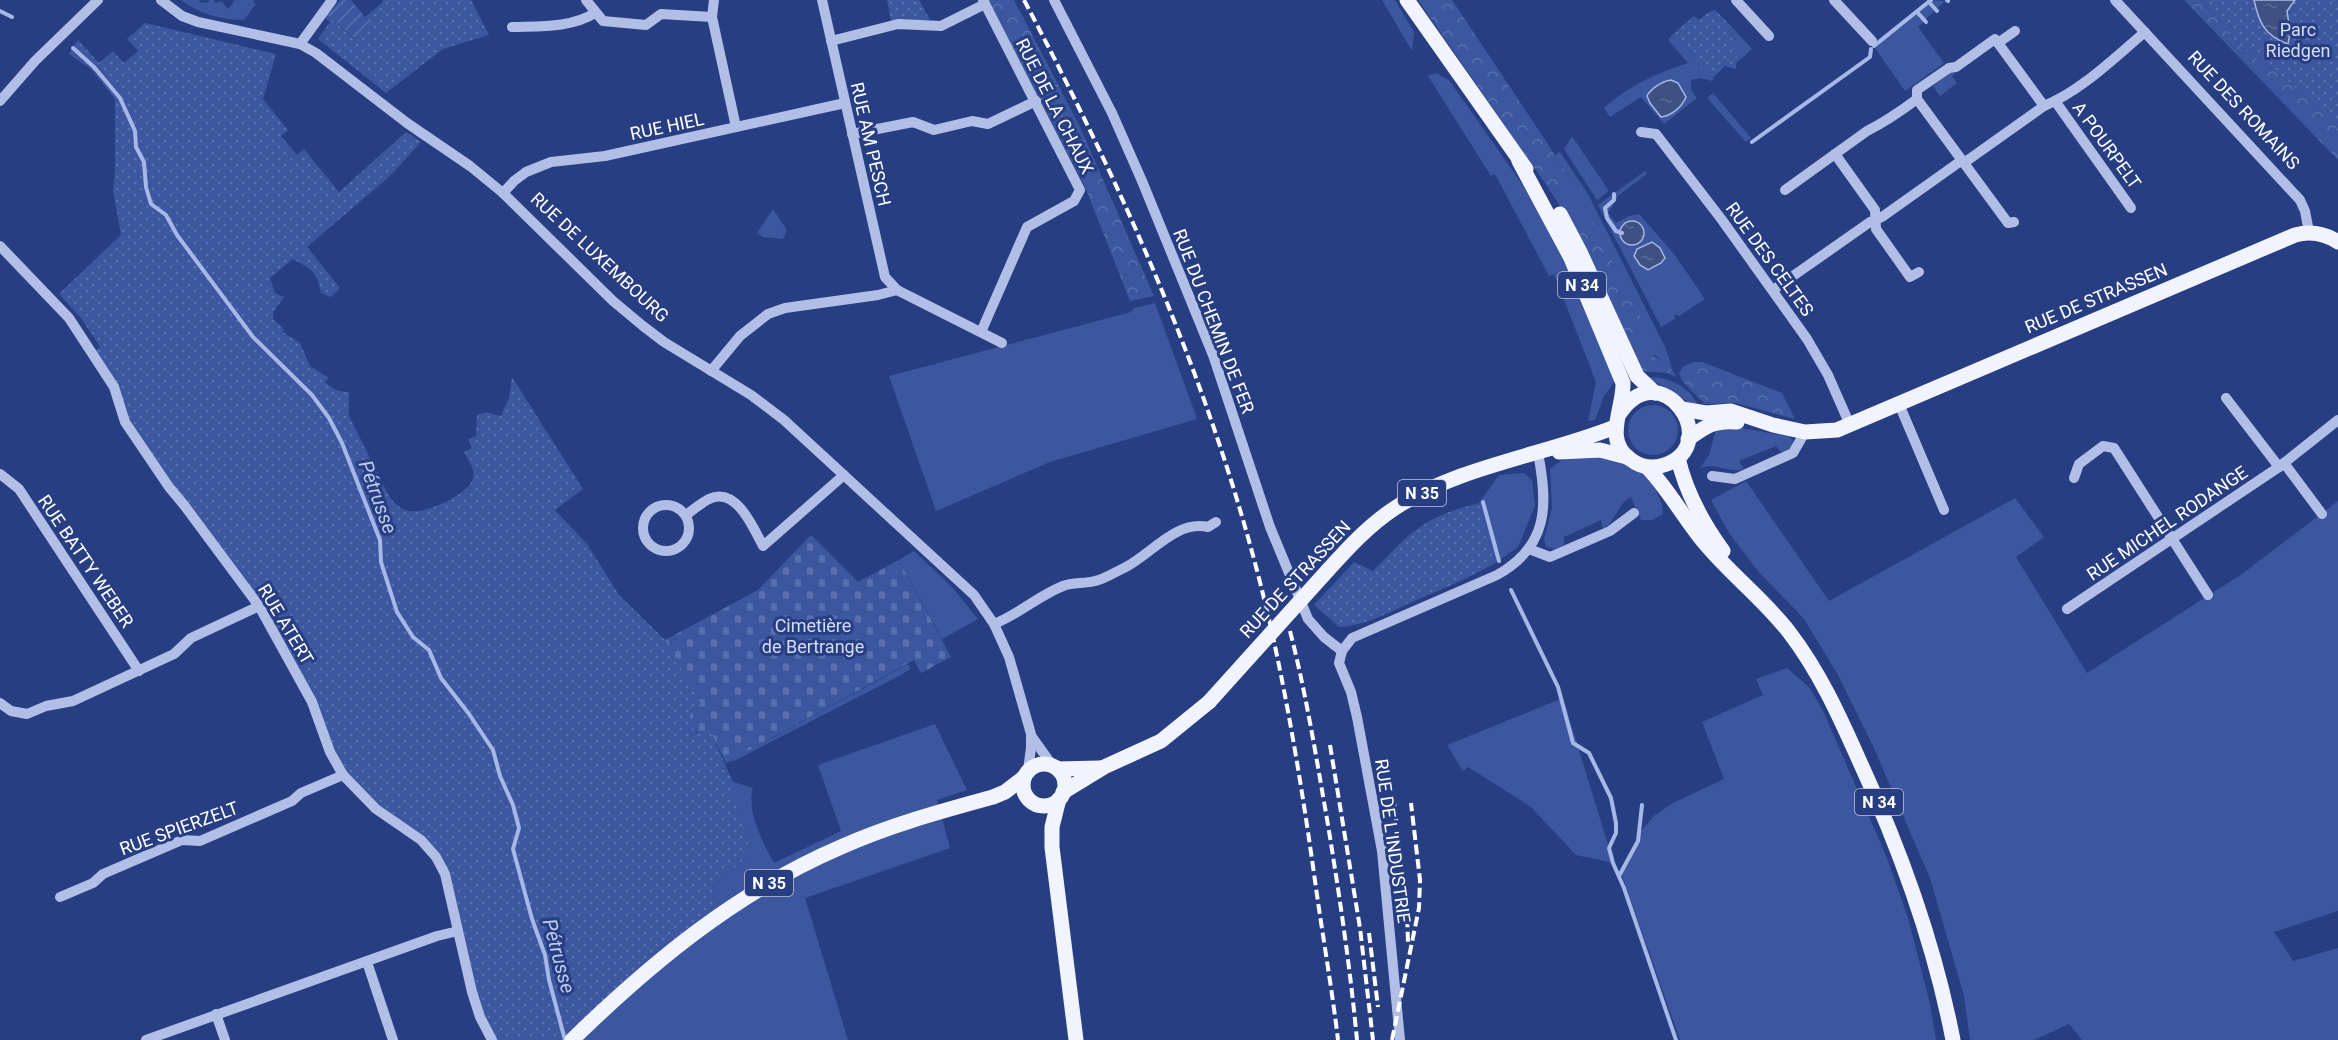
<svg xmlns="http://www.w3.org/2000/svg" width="2338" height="1040" viewBox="0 0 2338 1040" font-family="Roboto,sans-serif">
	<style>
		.grass { fill: #3c579f }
		.forest { fill: url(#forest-crowns) }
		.cemetery { fill: url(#cemetery-stones) }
		.park { fill: url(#park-dots) }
		.garden { fill: url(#garden-furrows) }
		.water { fill: url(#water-ripples); stroke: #a5b8e7; stroke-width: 1.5 }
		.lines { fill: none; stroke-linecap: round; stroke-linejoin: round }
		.stream { stroke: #a5b8e7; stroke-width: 4 }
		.minor { stroke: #b1bfe7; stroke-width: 10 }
		.major { stroke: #f2f4fd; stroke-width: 15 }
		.rail { stroke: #fff; stroke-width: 4; stroke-dasharray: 10 4.5; stroke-linecap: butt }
		.major-bridge { stroke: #f2f4fd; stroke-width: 15 }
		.labels { text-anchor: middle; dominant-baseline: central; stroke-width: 6; stroke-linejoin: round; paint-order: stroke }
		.shield { fill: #283e83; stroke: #bec5da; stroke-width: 1.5 }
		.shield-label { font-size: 16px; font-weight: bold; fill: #fff }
		.park-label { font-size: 18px; fill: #d4ddf5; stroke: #283e83 }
		.street-label { font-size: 18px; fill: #fff; stroke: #283e83 }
		.water-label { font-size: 20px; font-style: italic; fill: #bccaee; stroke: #283e83 }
	</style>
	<defs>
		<pattern id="forest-crowns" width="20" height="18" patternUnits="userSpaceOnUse" patternTransform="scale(1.5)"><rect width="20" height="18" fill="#3c579f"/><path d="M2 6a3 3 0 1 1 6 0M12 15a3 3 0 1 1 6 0" fill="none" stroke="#5970ad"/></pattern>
		<pattern id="cemetery-stones" width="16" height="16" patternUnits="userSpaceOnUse" patternTransform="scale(1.5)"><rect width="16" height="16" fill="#3c579f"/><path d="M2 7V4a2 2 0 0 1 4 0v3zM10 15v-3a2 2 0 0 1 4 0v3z" fill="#5970ad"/></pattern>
		<pattern id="park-dots" width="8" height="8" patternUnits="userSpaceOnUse" patternTransform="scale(1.5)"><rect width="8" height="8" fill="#3c579f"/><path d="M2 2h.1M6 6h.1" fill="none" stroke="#5970ad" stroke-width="1.8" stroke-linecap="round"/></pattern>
		<pattern id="garden-furrows" width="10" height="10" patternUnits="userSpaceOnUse" patternTransform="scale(1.5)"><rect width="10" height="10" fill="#3c579f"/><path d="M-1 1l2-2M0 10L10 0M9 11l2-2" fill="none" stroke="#5970ad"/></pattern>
		<pattern id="water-ripples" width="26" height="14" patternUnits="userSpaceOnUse" patternTransform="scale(1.5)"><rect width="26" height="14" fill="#3f5082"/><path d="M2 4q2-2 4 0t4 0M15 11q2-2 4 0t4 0" fill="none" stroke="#5c6a95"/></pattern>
	</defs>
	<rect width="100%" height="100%" fill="#283e83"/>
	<g class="grass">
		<path d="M 181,0 L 199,0 L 201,3 L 202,2 L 208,3 L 209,0 L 214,0 L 216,3 L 221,1 L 228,9 L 235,0 L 254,0 L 253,2 L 256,4 L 244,20 C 220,20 200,14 181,0 Z"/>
		<polygon points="1382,0 1395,0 1414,32 1412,51"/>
		<polygon points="1928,0 1945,1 1918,27 1944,63 1905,91 1872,44"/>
		<path d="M 1671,36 L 1680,39 L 1699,67 L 1713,78 L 1713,81 L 1699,78 L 1691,80 L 1691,90 L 1697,98 L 1664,124 L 1641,97 L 1610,117 L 1604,108 C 1630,85 1655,74 1688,63 L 1668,40 Z"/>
		<polygon points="1952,71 1955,74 1952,76 1957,83 1940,96 1933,86"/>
		<polygon points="1436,73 1449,80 1522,184 1564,256 1615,381 1604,396 1595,420 1588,421 1596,382 1554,274 1549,276 1495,174 1491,176 1428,76"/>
		<polygon points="1713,93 1751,138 1746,142 1707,98"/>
		<polygon points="1572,136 1609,191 1597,200 1564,149"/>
		<polygon points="1560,152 1588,194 1666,349 1672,368 1655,355 1636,359 1567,217 1547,186 1559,191 1572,180 1556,159 1555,155"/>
		<polygon points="1645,171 1647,174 1619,195 1608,213 1616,223 1629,216 1639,214 1674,254 1705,299 1679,316 1674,315 1675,319 1661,327 1598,205"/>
		<polygon points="773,209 787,230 783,239 763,237 757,233"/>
		<polygon points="1155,303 1197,419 1050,462 936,511 889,376 1131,312 1134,308"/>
		<path d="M 1649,377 C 1670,377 1692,388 1699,408 L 1692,405 L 1671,390 L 1647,378 Z"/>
		<circle cx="1653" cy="430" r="25"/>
		<path d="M 1735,427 L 1788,436 L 1793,441 L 1792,448 L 1782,453 L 1776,446 L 1739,461 L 1744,469 C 1727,474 1718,462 1700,468 L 1709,455 L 1716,430 Z"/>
		<path d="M 1601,452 L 1643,473 L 1654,486 L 1662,504 L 1663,514 L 1652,520 L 1641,520 L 1631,497 C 1618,503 1616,521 1603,529 L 1601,520 L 1564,537 L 1564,545 L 1555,549 L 1546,547 L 1544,539 L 1552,508 L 1550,469 L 1562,460 Z"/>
		<polygon points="1524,473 1532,480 1535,506 1518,547 1494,564 1479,503 1499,475"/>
		<polygon points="1746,481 1829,601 2015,498 2044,537 2016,557 2087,673 2242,574 2338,501 2338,911 2274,932 2293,961 2338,948 2338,1040 2082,1040 2069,1024 2034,1040 1970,1040 1964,996 1930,878 1873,746 1838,675 1804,619 1758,571 1729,533 1711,500"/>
		<polygon points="914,551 951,586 978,619 942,639 899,560"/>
		<polygon points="908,664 911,669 899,676 736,760 726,763"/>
		<polygon points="1787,668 1810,688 1824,713 1887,858 1908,918 1930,1004 1936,1040 1680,1040 1621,872 1638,841 1641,831 1655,815 1673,803 1724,779 1702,722 1763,695 1756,679"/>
		<polygon points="1563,698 1609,848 1613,863 1576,855 1531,807 1468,767 1463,771 1447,745"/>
		<path d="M 935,724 L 967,790 L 937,800 L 950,848 L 805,898 L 848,1040 L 583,1040 L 581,1032 L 716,916 L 712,887 L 745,859 L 750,845 L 729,785 L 733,782 L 753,788 C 746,811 763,843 774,863 L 841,831 L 818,765 Z"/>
	</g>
	<g class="forest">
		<polygon points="988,0 1014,0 1080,127 1154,296 1130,301 1085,187"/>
		<polygon points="1418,0 1452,0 1555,155 1556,159 1572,180 1571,190 1559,191 1547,186"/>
		<polygon points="2184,0 2201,0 2238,44 2304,94 2338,127 2338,160"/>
		<polygon points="1731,26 1752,49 1735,64 1737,47 1729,27"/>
		<polygon points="1574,211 1587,212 1644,323 1648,333 1638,341 1620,329 1567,217"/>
		<path d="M 1642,354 C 1658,356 1670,362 1676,377 L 1667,373 L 1640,371 L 1636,359 Z"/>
		<polygon points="1694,362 1702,362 1782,393 1795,419 1736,403 1705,404 1682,381 1679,373 1684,366"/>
	</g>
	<path class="cemetery" d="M 811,535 L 858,582 L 899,560 L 951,657 L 921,673 L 914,660 L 726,763 L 711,733 C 688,737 682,716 700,704 L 665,640 L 758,590 Z"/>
	<g class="park">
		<polygon points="382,0 471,0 489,35 443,49 386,93 318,39 330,22 325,18 327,15 354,39 369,22 365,17 383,2"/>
		<polygon points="887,0 919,0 930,20 891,21"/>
		<polygon points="2201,0 2338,0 2338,127 2304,94 2238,44"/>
		<polygon points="1715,10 1731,26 1729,27 1737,47 1736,69 1725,66 1713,78 1699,67 1680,39 1671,36 1694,16 1699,20 1709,12"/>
		<path d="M 145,23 L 276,54 L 263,99 L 288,130 L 281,136 L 297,155 L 304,149 L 339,192 L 406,132 L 421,142 L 391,175 L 307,247 L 340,288 L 331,297 L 321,293 C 316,270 312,270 293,259 L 270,278 L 275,293 L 284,297 L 274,311 L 273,319 L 284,329 L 283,332 L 300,343 L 310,366 L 329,378 L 325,382 C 333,389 338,392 349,392 L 349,416 L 390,498 C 395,503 401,510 409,511 C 425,514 469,495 473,478 C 476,470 468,460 464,452 L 472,448 L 468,439 L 476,436 L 477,415 L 486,412 L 501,416 L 509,398 L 512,377 L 583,489 L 555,510 L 587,544 L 619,595 L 665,640 L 701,704 C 688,711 686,723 697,733 L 711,733 L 733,782 L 730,786 L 750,845 L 745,859 L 712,887 L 716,916 L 572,1040 L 492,1040 L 487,1034 L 445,874 L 407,830 L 343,775 L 284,649 L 125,422 L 92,353 L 100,347 L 81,318 L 59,294 L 121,235 L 113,190 L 115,170 L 115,99 L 91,69 L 69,54 L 78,40 L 99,63 L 113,51 L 124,63 L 138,51 L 127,39 Z"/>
		<path d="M 1479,503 L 1494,564 C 1468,578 1441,590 1414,601 C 1390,612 1365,626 1339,627 L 1314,605 L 1354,562 L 1373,571 C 1412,531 1423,517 1479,503 Z"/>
	</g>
	<polygon class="garden" points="340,0 351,0 369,22 355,39 327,15"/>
	<g class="water">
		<path d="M 2254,0 L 2295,0 L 2287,11 L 2290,32 L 2288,44 C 2265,36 2259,23 2254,0 Z"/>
		<path d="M 1671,80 L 1678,83 L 1686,97 C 1682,107 1671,116 1661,117 L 1650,103 L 1647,96 C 1651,88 1663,81 1671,80 Z"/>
		<circle cx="1632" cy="233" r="12"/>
		<polygon points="1652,242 1660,248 1665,258 1661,263 1648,270 1640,265 1634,256 1637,249"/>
	</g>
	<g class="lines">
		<g class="stream">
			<polyline points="1947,0 1948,1"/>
			<polyline points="1929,2 1937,11"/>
			<polyline points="0,11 12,17"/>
			<polyline points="1917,12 1926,22"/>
			<polyline points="1874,46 1931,0"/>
			<polyline points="73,48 94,67 120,98 135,131 136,147 144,162 146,187 151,204 166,215 177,235 253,337 312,395 329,418 342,443 380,540 381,562 397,612 413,637 429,650 441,678 469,714 493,750 500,776 513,805 519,828 513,849 532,919 545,955 549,980 565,1040"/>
			<polyline points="1752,142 1870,57 1871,49"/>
			<polyline points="1614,194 1614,200 1605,208 1607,218 1616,231 1622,233"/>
			<polyline points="1483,502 1499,561"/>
			<polyline points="1511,590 1558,687 1573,743 1589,753 1611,798 1616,823 1616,833 1609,848 1613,863 1624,888 1676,1040"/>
			<polyline points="1619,876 1638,841 1642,805"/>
		</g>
		<g class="minor">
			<polyline points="161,0 182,16 198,22 300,44 316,53 407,123 470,166 503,193 613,301 643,326 664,342 751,395 784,420 974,595 994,624 1009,657 1031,734 1031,748 1028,770"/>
			<polyline points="586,0 603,21 646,25 661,14 712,17"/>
			<polyline points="714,0 712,17 736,127"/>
			<polyline points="822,0 885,277 897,290"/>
			<polyline points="1054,0 1112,113 1142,181 1213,355 1270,527 1308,619 1324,637 1342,651"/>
			<polyline points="1736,0 1769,36"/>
			<polyline points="1834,0 1872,41"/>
			<polyline points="2115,0 2300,200 2305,211 2309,232"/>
			<path d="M 512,27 C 540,26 571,28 595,13"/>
			<polyline points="831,41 898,24 941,26 985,4"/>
			<polyline points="1998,43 2044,106"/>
			<polyline points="300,44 332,0"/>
			<polyline points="1917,99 2008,223 2014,222"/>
			<polyline points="0,101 35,61 98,0"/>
			<polyline points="2055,101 2131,208"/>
			<polyline points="1641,132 1656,134 1722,220 1807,339 1828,375 1850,425"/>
			<polyline points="852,134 913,122 934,130 972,121 988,124 1036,101"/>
			<polyline points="1835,154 1875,210 1876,229 1910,277 1919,272"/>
			<path d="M 1785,190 L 1867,131 C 1885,122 1901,111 1917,99 L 1917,90 L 1949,68 L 1956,67 L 1995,39 L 1998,43 L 2015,31"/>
			<polyline points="503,193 514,181 526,172 551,162 605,156 845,103"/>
			<polyline points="0,246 69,318 114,387 125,422 169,487 184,505 259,606 312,702 330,752 343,775 376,809 421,840 436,857 445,874 472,992 480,1017 492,1040"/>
			<path d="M 1773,290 L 1870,222 L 1882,217 L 1958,163 L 1968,160 L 2044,106 C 2081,91 2114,58 2145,32"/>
			<polyline points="981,332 1027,227 1074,201 1080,190 983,0"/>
			<polyline points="711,371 740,336 768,314 785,308 878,295 897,290 1002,343"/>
			<polyline points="2226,398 2279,467"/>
			<polyline points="1899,404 1944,510"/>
			<polyline points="2284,463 2322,514"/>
			<polyline points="0,474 19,489 139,671"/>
			<polyline points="1712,476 1735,479 1793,453 1805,432"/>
			<polyline points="2074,478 2079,464 2103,446 2114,448 2208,595"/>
			<circle cx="666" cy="528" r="23"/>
			<path d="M 686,515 C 693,510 701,503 709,499 C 736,486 753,527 763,546 L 844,475"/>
			<polyline points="1529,549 1550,557 1610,531 1634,513"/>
			<polyline points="2067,609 2279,467 2338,420"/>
			<path d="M 994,624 C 1019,614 1038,596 1063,586 C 1073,582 1084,584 1095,581 C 1105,579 1115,572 1124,568 C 1151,555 1175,520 1208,527 L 1216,522"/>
			<polyline points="0,703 11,711 27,714 46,706 73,701 174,654 191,638 259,606"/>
			<polyline points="1032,737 1052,765"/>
			<polyline points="60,897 93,883 103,874 182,840 200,841 292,801 301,793 343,775"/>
			<polyline points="367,962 393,1040"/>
			<polyline points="216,1014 225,1040"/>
			<polyline points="146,1040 437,936 458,931"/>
			<path d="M 1400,1040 L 1382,851 L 1357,717 L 1351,692 L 1339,663 L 1342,651 L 1352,638 L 1497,575 C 1549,546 1548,505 1538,453"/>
		</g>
		<g class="major">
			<polyline points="1407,0 1526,169"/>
			<path d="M 1519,161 L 1571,258 L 1623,383 C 1624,408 1603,440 1630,459 C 1640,467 1652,469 1664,465 C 1726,445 1660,349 1618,416"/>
			<polyline points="1560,214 1580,252 1637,376 1655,393"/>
			<path d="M 1682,409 L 1706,413 L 1731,411 L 1773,425 L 1805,432 L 1837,430 L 2295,235 C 2310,231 2324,233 2338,242"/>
			<path d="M 1688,439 C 1706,426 1714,420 1737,422"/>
			<polyline points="1559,452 1600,450 1627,457"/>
			<path d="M 1678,458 C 1686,493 1702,522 1723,551"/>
			<path d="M 1647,467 C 1668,489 1680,512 1699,536 C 1726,571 1762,597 1789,632 C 1819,671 1839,715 1859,760 C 1901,851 1934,942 1953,1040"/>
			<path d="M 1328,570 C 1348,548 1369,525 1395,508 C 1459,466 1545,455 1615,427"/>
			<circle cx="1044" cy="785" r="21"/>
			<polyline points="1058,769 1100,768"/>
			<polyline points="1063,792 1104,767 1161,741 1209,702"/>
			<polyline points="1059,799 1052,827 1052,847 1076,1040"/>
			<path d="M 572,1040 C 652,962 738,891 841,847 C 890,825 942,811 993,797 L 1005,792 L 1023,778"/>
		</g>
		<g class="rail">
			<path d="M 1024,0 C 1129,199 1221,407 1271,628 C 1290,713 1304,801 1316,888 C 1323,938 1332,989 1338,1040"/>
			<path d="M 1290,631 C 1306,693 1316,756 1327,819 C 1339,892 1350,966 1357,1040"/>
			<polyline points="1330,745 1360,928 1373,1040"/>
			<polyline points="1394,802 1407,913 1408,943"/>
			<polyline points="1369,933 1378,1007"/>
			<polyline points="1392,1040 1419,908 1420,880 1411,803"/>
		</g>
		<polyline class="major-bridge" points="1209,702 1328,570"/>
	</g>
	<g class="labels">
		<g class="shield">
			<rect x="1558" y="272" width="48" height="26" rx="4.5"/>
			<rect x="1398" y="480" width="48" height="26" rx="4.5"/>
			<rect x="1855" y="789" width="48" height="26" rx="4.5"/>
			<rect x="745" y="870" width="48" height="26" rx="4.5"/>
		</g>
		<g class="shield-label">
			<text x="1582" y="285">N 34</text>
			<text x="1422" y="493">N 35</text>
			<text x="1879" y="802">N 34</text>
			<text x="769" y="883">N 35</text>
		</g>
		<g class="park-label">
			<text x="2298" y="29">Parc<tspan x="2298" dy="21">Riedgen</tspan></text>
			<text x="813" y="625">Cimetière<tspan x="813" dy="21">de Bertrange</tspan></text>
		</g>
		<g class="street-label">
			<text transform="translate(1055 106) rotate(63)">RUE DE LA CHAUX</text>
			<text transform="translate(2244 110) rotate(47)">RUE DES ROMAINS</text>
			<text transform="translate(667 126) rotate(-12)">RUE HIEL</text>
			<text transform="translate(871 144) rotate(77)">RUE AM PESCH</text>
			<text transform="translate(2107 145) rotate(54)">A POURPELT</text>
			<text transform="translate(600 257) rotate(43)">RUE DE LUXEMBOURG</text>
			<text transform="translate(1770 259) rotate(54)">RUE DES CELTES</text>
			<text transform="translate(2096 298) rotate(-23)">RUE DE STRASSEN</text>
			<text transform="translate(1214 321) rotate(69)">RUE DU CHEMIN DE FER</text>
			<text transform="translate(2167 523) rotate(-34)">RUE MICHEL RODANGE</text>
			<text transform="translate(86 561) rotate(56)">RUE BATTY WEBER</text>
			<text transform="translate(1295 579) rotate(-47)">RUE DE STRASSEN</text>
			<text transform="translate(286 624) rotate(59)">RUE ATERT</text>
			<text transform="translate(179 828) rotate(-20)">RUE SPIERZELT</text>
			<text transform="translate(1393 841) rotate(82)">RUE DE L'INDUSTRIE</text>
		</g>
		<g class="water-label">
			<text transform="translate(378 497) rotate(70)">Pétrusse</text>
			<text transform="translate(559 956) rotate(75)">Pétrusse</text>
		</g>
	</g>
</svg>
